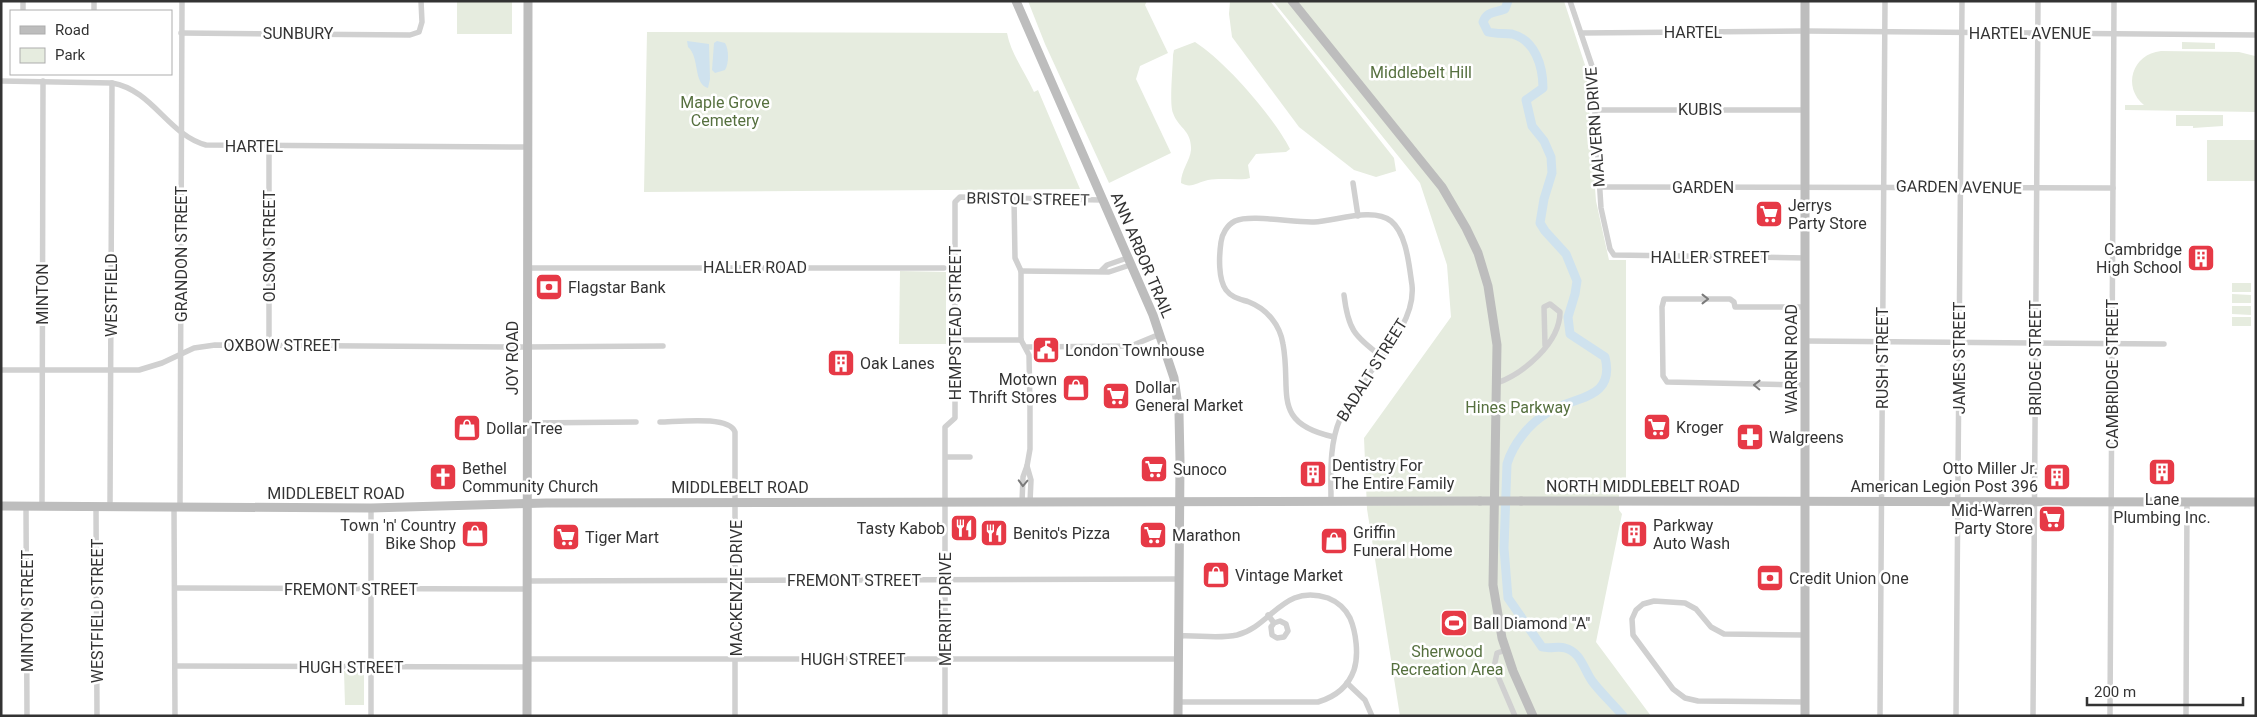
<svg xmlns="http://www.w3.org/2000/svg" width="2257" height="717" viewBox="0 0 2257 717" font-family="Roboto,sans-serif">
	<style>
		.green { fill: #e6ecdf }
		.water { fill: #cfe2ee }
		.lines { fill: none; stroke-linecap: round; stroke-linejoin: round }
		.river { stroke: #cfe2ee; stroke-width: 9 }
		.street { stroke: #d0d0d0; stroke-width: 5.5 }
		.secondary { stroke: #bdbdbd; stroke-width: 9 }
		.secondary-bridge { stroke: #bdbdbd; stroke-width: 9 }
		.oneway { stroke: #7a7a7a }
		.labels { text-anchor: middle; dominant-baseline: central; stroke-width: 5; stroke-linejoin: round; paint-order: stroke }
		.street-label { font-size: 16px; fill: #333; stroke: #fff }
		.park-label { font-size: 16px; fill: #56703f; stroke: #fff }
		.poi-label { font-size: 16px; fill: #333; stroke: #fff; text-anchor: start }
	</style>
	<rect width="100%" height="100%" fill="#fff"/>
	<g class="green">
		<rect x="457" y="1" width="55" height="33"/>
		<polygon points="1028,1 1147,1 1145,5 1168,53 1140,66 1136,79 1171,153 1109,183 1045,44"/>
		<polygon points="1230,1 1270,1 1394,158 1396,171 1376,177 1354,170 1299,127 1232,37 1229,14"/>
		<polygon points="1273,1 1564,1 1586,68 1596,201 1609,260 1626,260 1626,489 1619,490 1619,510 1622,514 1596,642 1651,716 1400,716 1367,509 1364,438 1451,317 1447,265 1420,183"/>
		<path d="M 647,32 L 1007,33 C 1011,54 1025,72 1034,92 L 1038,90 L 1080,189 L 644,192 Z"/>
		<path d="M 1195,42 C 1225,61 1273,116 1290,149 L 1286,152 L 1256,154 L 1248,165 L 1250,178 L 1246,179 C 1234,180 1220,178 1208,180 C 1198,182 1191,189 1181,183 C 1181,170 1190,161 1191,150 C 1192,130 1178,128 1173,113 C 1169,103 1173,67 1173,55 L 1174,50 Z"/>
		<polygon points="2182,42 2215,43 2215,49 2182,49"/>
		<path d="M 2161,51 L 2239,52 L 2255,56 L 2256,112 L 2125,110 L 2125,105 L 2144,105 C 2122,87 2132,54 2161,51 Z"/>
		<polygon points="2176,115 2223,115 2223,126 2193,128 2193,126 2176,126"/>
		<rect x="2207" y="140" width="49" height="41"/>
		<polygon points="900,271 946,272 946,344 899,344"/>
		<rect x="2232" y="283" width="19" height="9"/>
		<polygon points="2232,294 2251,295 2251,303 2232,303"/>
		<polygon points="2232,306 2251,306 2251,315 2232,314"/>
		<rect x="2232" y="317" width="19" height="9"/>
		<polygon points="344,671 364,671 364,705 345,705"/>
	</g>
	<g class="water">
		<path d="M 687,41 L 709,44 L 710,79 L 708,88 C 693,84 700,57 688,47 Z"/>
		<path d="M 717,41 L 725,43 C 729,49 729,64 725,70 L 715,73 L 712,70 L 714,43 Z"/>
	</g>
	<g class="lines">
		<path class="river" d="M 1508,1 L 1505,9 C 1495,13 1487,11 1483,22 L 1488,32 C 1496,34 1504,33 1512,34 C 1535,40 1543,66 1543,88 L 1526,100 L 1532,126 L 1544,141 L 1551,157 L 1552,173 L 1544,199 L 1540,223 L 1545,231 L 1566,254 L 1577,281 L 1575,294 L 1568,317 L 1570,334 L 1605,357 C 1616,401 1572,396 1547,413 C 1529,424 1513,444 1507,464 L 1504,548 L 1508,598 L 1542,647 C 1550,649 1558,646 1565,648 C 1581,652 1584,670 1592,681 C 1601,693 1613,704 1623,716"/>
		<g class="street">
			<polyline points="1570,1 1592,66 1601,208 1610,249 1614,255 1806,258"/>
			<polyline points="23,9 23,1"/>
			<polyline points="94,11 94,1"/>
			<polyline points="181,33 410,35 419,32 422,22 421,1"/>
			<polyline points="1581,33 1805,31 2256,35"/>
			<path d="M 1,81 L 112,83 C 153,90 168,135 206,145 L 527,147"/>
			<polyline points="1595,110 1806,110"/>
			<polyline points="1353,183 1358,216"/>
			<polyline points="1600,187 2113,188"/>
			<polyline points="1014,199 1015,258 1021,271 1021,340"/>
			<polyline points="527,268 944,268"/>
			<polyline points="1021,271 1109,272 1130,265"/>
			<polyline points="1101,271 1107,265 1127,258"/>
			<path d="M 1344,295 C 1348,329 1354,336 1381,356"/>
			<polyline points="1806,307 1735,307 1734,302 1730,299 1664,299 1662,307 1663,376 1667,382 1806,385"/>
			<polyline points="955,340 1021,340"/>
			<polyline points="1021,340 1029,355 1030,407 1030,449 1027,466 1023,477 1022,502"/>
			<polyline points="1806,341 2164,344"/>
			<polyline points="269,345 269,146"/>
			<polyline points="1027,347 1131,346 1160,334"/>
			<polyline points="1,370 139,370 162,363 194,348 215,345 522,347 663,346"/>
			<path d="M 1497,383 C 1524,373 1560,343 1560,312 L 1550,304 L 1544,307 L 1545,345"/>
			<path d="M 660,422 C 676,422 729,415 735,432 L 735,716"/>
			<polyline points="527,423 636,422"/>
			<polyline points="946,457 970,457"/>
			<polyline points="1027,466 1031,480 1030,502"/>
			<path d="M 1331,501 C 1331,473 1329,445 1340,419 C 1357,377 1417,332 1412,285 C 1409,266 1407,234 1391,221 C 1373,207 1336,221 1314,222 C 1294,223 1251,214 1235,221 C 1227,225 1222,234 1221,242 C 1219,256 1218,279 1226,290 C 1232,298 1240,299 1249,302 C 1267,309 1280,325 1283,344 C 1292,392 1270,423 1334,437"/>
			<polyline points="26,506 27,716"/>
			<polyline points="42,506 43,81"/>
			<polyline points="96,507 97,716"/>
			<polyline points="110,507 112,83"/>
			<polyline points="174,507 175,716"/>
			<polyline points="180,507 182,1"/>
			<polyline points="527,581 1180,579"/>
			<polyline points="175,588 528,589"/>
			<polyline points="1268,615 1274,623 1271,627 1272,635 1277,638 1284,637 1288,631 1286,624 1280,621 1274,623"/>
			<polyline points="1506,650 1497,653 1494,667 1515,716"/>
			<polyline points="527,659 1179,659"/>
			<polyline points="175,666 527,667"/>
			<polyline points="1347,683 1365,700 1372,716"/>
			<path d="M 1179,702 L 1318,702 C 1335,697 1348,687 1354,670 C 1359,655 1356,632 1350,618 C 1345,608 1338,602 1328,598 C 1283,583 1272,626 1237,635 C 1219,639 1197,635 1179,636"/>
			<polyline points="1805,702 1698,701 1685,698 1673,689 1633,635 1632,619 1636,610 1643,604 1654,601 1685,603 1696,609 1711,627 1724,634 1805,635"/>
			<polyline points="371,716 371,508"/>
			<polyline points="945,716 945,427 955,418 955,202 960,197 1102,200"/>
			<polyline points="1880,716 1885,1"/>
			<polyline points="1956,716 1962,1"/>
			<polyline points="2033,716 2038,1"/>
			<polyline points="2110,716 2114,1"/>
			<polyline points="2186,716 2187,502"/>
		</g>
		<g class="secondary">
			<polyline points="1016,1 1153,315 1174,378 1179,413 1180,462 1178,716"/>
			<polyline points="1292,1 1442,187 1466,228 1478,253 1488,286 1497,345 1493,585 1502,638 1513,671 1533,716"/>
			<polyline points="1521,501 2256,502"/>
			<polyline points="1,506 371,508 546,503 1480,501"/>
			<polyline points="527,716 528,1"/>
			<polyline points="1805,716 1805,1"/>
		</g>
		<polyline class="secondary-bridge" points="1480,501 1521,501"/>
	</g>
	<defs><path id="oneway-chevron" d="M-2-3.5L2.5 0L-2 3.5" fill="none" stroke-width="1.6" stroke-linecap="round" stroke-linejoin="round" transform="scale(1.25)"/></defs>
	<g class="oneway">
		<use href="#oneway-chevron" transform="translate(1705 299)"/>
		<use href="#oneway-chevron" transform="translate(1757 385) rotate(-179)"/>
		<use href="#oneway-chevron" transform="translate(1023 483) rotate(92)"/>
	</g>
	<defs>
		<g id="supermarket-square" transform="scale(1.4375)"><rect x="-9" y="-9" width="18" height="18" rx="4" fill="#e63946" stroke="#fff"/><path d="M-6-5.5h2.5l.6 2H6L4.5 2H-2.5L-4.4-4H-6ZM-1.5 3.2a1.3 1.3 0 1 0 .1 0ZM3 3.2a1.3 1.3 0 1 0 .1 0Z" fill="#fff"/></g>
		<g id="building-square" transform="scale(1.4375)"><rect x="-9" y="-9" width="18" height="18" rx="4" fill="#e63946" stroke="#fff"/><path d="M-4-6H4V6H1V3H-1V6H-4ZM-2.5-4.3h1.7v1.8h-1.7ZM.8-4.3h1.7v1.8H.8ZM-2.5-1h1.7V.8h-1.7ZM.8-1h1.7V.8H.8Z" fill="#fff"/></g>
		<g id="bank-square" transform="scale(1.4375)"><rect x="-9" y="-9" width="18" height="18" rx="4" fill="#e63946" stroke="#fff"/><path d="M-6-4H6V4H-6ZM0-2.3a2.3 2.3 0 1 0 0 4.6a2.3 2.3 0 1 0 0-4.6Z" fill="#fff"/></g>
		<g id="civic-square" transform="scale(1.4375)"><rect x="-9" y="-9" width="18" height="18" rx="4" fill="#e63946" stroke="#fff"/><path d="M-.6-6.5H3V-4.5H.6V-3L4-1V1h2V6H-6V1h2V-1L-.6-3ZM-1.2 2.5V6h2.4V2.5Z" fill="#fff"/></g>
		<g id="shop-square" transform="scale(1.4375)"><rect x="-9" y="-9" width="18" height="18" rx="4" fill="#e63946" stroke="#fff"/><path d="M-5-2.5h2.3a2.7 3.5 0 0 1 5.4 0H5L5.5 6h-11ZM-1.5-2.5h3a1.5 2.3 0 0 0-3 0Z" fill="#fff"/></g>
		<g id="pharmacy-square" transform="scale(1.4375)"><rect x="-9" y="-9" width="18" height="18" rx="4" fill="#e63946" stroke="#fff"/><path d="M-2-6h4v4h4v4h-4v4h-4v-4h-4v-4h4Z" fill="#fff"/></g>
		<g id="church-square" transform="scale(1.4375)"><rect x="-9" y="-9" width="18" height="18" rx="4" fill="#e63946" stroke="#fff"/><path d="M-1.2-6h2.4v3.5h3.3v2.4h-3.3V6h-2.4V-.1h-3.3v-2.4h3.3Z" fill="#fff"/></g>
		<g id="restaurant-square" transform="scale(1.4375)"><rect x="-9" y="-9" width="18" height="18" rx="4" fill="#e63946" stroke="#fff"/><path d="M-5-6h1v4h1v-4h1v4h1v-4h1v5L-1.5 .5V6h-2V.5L-5-1ZM5-6V6H3V1.5H1.5Q1.5-4 5-6Z" fill="#fff"/></g>
		<g id="stadium-square" transform="scale(1.4375)"><rect x="-9" y="-9" width="18" height="18" rx="4" fill="#e63946" stroke="#fff"/><path d="M0-5a6.5 5 0 1 0 0 10a6.5 5 0 1 0 0-10ZM-3.5-1.8h7v3.6h-7Z" fill="#fff"/></g>
	</defs>
	<g fill-rule="evenodd">
		<use href="#supermarket-square" x="1769" y="214"/>
		<use href="#building-square" x="2201" y="258"/>
		<use href="#bank-square" x="549" y="287"/>
		<use href="#civic-square" x="1046" y="350"/>
		<use href="#building-square" x="841" y="363"/>
		<use href="#shop-square" x="1076" y="388"/>
		<use href="#supermarket-square" x="1116" y="396"/>
		<use href="#supermarket-square" x="1657" y="427"/>
		<use href="#shop-square" x="467" y="428"/>
		<use href="#pharmacy-square" x="1750" y="437"/>
		<use href="#supermarket-square" x="1154" y="469"/>
		<use href="#building-square" x="2162" y="472"/>
		<use href="#building-square" x="1313" y="474"/>
		<use href="#church-square" x="443" y="477"/>
		<use href="#building-square" x="2057" y="477"/>
		<use href="#supermarket-square" x="2052" y="519"/>
		<use href="#restaurant-square" x="964" y="528"/>
		<use href="#restaurant-square" x="994" y="533"/>
		<use href="#shop-square" x="475" y="534"/>
		<use href="#building-square" x="1634" y="534"/>
		<use href="#supermarket-square" x="1153" y="535"/>
		<use href="#supermarket-square" x="566" y="537"/>
		<use href="#shop-square" x="1334" y="541"/>
		<use href="#shop-square" x="1216" y="575"/>
		<use href="#bank-square" x="1770" y="578"/>
		<use href="#stadium-square" x="1454" y="623"/>
	</g>
	<g class="labels">
		<g class="street-label">
			<text x="1693" y="32">HARTEL</text>
			<text x="298" y="33">SUNBURY</text>
			<text x="2030" y="33">HARTEL AVENUE</text>
			<text x="1700" y="109">KUBIS</text>
			<text transform="translate(1595 127) rotate(-94)">MALVERN DRIVE</text>
			<text x="254" y="146">HARTEL</text>
			<text x="1703" y="187">GARDEN</text>
			<text transform="translate(1959 187) rotate(1)">GARDEN AVENUE</text>
			<text transform="translate(1028 199) rotate(1)">BRISTOL STREET</text>
			<text transform="translate(269 246) rotate(-90)">OLSON STREET</text>
			<text transform="translate(181 254) rotate(-90)">GRANDON STREET</text>
			<text transform="translate(1142 255) rotate(67)">ANN ARBOR TRAIL</text>
			<text x="1710" y="257">HALLER STREET</text>
			<text x="755" y="267">HALLER ROAD</text>
			<text transform="translate(42 294) rotate(-90)">MINTON</text>
			<text transform="translate(111 295) rotate(-90)">WESTFIELD</text>
			<text transform="translate(955 323) rotate(-90)">HEMPSTEAD STREET</text>
			<text x="282" y="345">OXBOW STREET</text>
			<text transform="translate(512 358) rotate(-90)">JOY ROAD</text>
			<text transform="translate(1882 358) rotate(-90)">RUSH STREET</text>
			<text transform="translate(1959 358) rotate(-90)">JAMES STREET</text>
			<text transform="translate(2035 358) rotate(-90)">BRIDGE STREET</text>
			<text transform="translate(1791 359) rotate(-90)">WARREN ROAD</text>
			<text transform="translate(1372 370) rotate(-58)">BADALT STREET</text>
			<text transform="translate(2112 374) rotate(-90)">CAMBRIDGE STREET</text>
			<text x="1643" y="486">NORTH MIDDLEBELT ROAD</text>
			<text x="740" y="487">MIDDLEBELT ROAD</text>
			<text x="336" y="493">MIDDLEBELT ROAD</text>
			<text x="854" y="580">FREMONT STREET</text>
			<text transform="translate(736 588) rotate(-90)">MACKENZIE DRIVE</text>
			<text x="351" y="589">FREMONT STREET</text>
			<text transform="translate(945 609) rotate(-90)">MERRITT DRIVE</text>
			<text transform="translate(27 611) rotate(-90)">MINTON STREET</text>
			<text transform="translate(97 611) rotate(-90)">WESTFIELD STREET</text>
			<text x="853" y="659">HUGH STREET</text>
			<text x="351" y="667">HUGH STREET</text>
		</g>
		<g class="park-label">
			<text x="1421" y="72">Middlebelt Hill</text>
			<text x="725" y="102">Maple Grove<tspan x="725" dy="18">Cemetery</tspan></text>
			<text x="1518" y="407">Hines Parkway</text>
			<text x="1447" y="651">Sherwood<tspan x="1447" dy="18">Recreation Area</tspan></text>
		</g>
		<g class="poi-label">
			<text x="1788" y="205">Jerrys<tspan x="1788" dy="18">Party Store</tspan></text>
			<text x="2182" y="249" text-anchor="end">Cambridge<tspan x="2182" dy="18">High School</tspan></text>
			<text x="568" y="287">Flagstar Bank</text>
			<text x="1065" y="350">London Townhouse</text>
			<text x="860" y="363">Oak Lanes</text>
			<text x="1057" y="379" text-anchor="end">Motown<tspan x="1057" dy="18">Thrift Stores</tspan></text>
			<text x="1135" y="387">Dollar<tspan x="1135" dy="18">General Market</tspan></text>
			<text x="1676" y="427">Kroger</text>
			<text x="486" y="428">Dollar Tree</text>
			<text x="1769" y="437">Walgreens</text>
			<text x="1332" y="465">Dentistry For<tspan x="1332" dy="18">The Entire Family</tspan></text>
			<text x="462" y="468">Bethel<tspan x="462" dy="18">Community Church</tspan></text>
			<text x="2038" y="468" text-anchor="end">Otto Miller Jr.<tspan x="2038" dy="18">American Legion Post 396</tspan></text>
			<text x="1173" y="469">Sunoco</text>
			<text x="2162" y="499" text-anchor="middle">Lane<tspan x="2162" dy="18">Plumbing Inc.</tspan></text>
			<text x="2033" y="510" text-anchor="end">Mid-Warren<tspan x="2033" dy="18">Party Store</tspan></text>
			<text x="456" y="525" text-anchor="end">Town 'n' Country<tspan x="456" dy="18">Bike Shop</tspan></text>
			<text x="1653" y="525">Parkway<tspan x="1653" dy="18">Auto Wash</tspan></text>
			<text x="945" y="528" text-anchor="end">Tasty Kabob</text>
			<text x="1353" y="532">Griffin<tspan x="1353" dy="18">Funeral Home</tspan></text>
			<text x="1013" y="533">Benito's Pizza</text>
			<text x="1172" y="535">Marathon</text>
			<text x="585" y="537">Tiger Mart</text>
			<text x="1235" y="575">Vintage Market</text>
			<text x="1789" y="578">Credit Union One</text>
			<text x="1473" y="623">Ball Diamond "A"</text>
		</g>
	</g>
	<rect width="2257" height="717" fill="none" stroke="#333333" stroke-width="5"/>
	<rect x="10" y="10" width="162" height="65" fill="#ffffff" stroke="#adadad"/>
	<rect x="20" y="26" width="25" height="8" fill="#bdbdbd" stroke="#adadad"/>
	<text x="55" y="35" font-size="15" fill="#333333">Road</text>
	<rect x="20" y="48" width="25" height="15" fill="#e6ecdf" stroke="#adadad"/>
	<text x="55" y="60" font-size="15" fill="#333333">Park</text>
	<path d="M2087 697v8h156v-8" fill="none" stroke="#333333" stroke-width="2.5"/>
	<text x="2094" y="697" font-size="15" fill="#333333" stroke="#ffffff" stroke-width="4" paint-order="stroke">200 m</text>
</svg>
